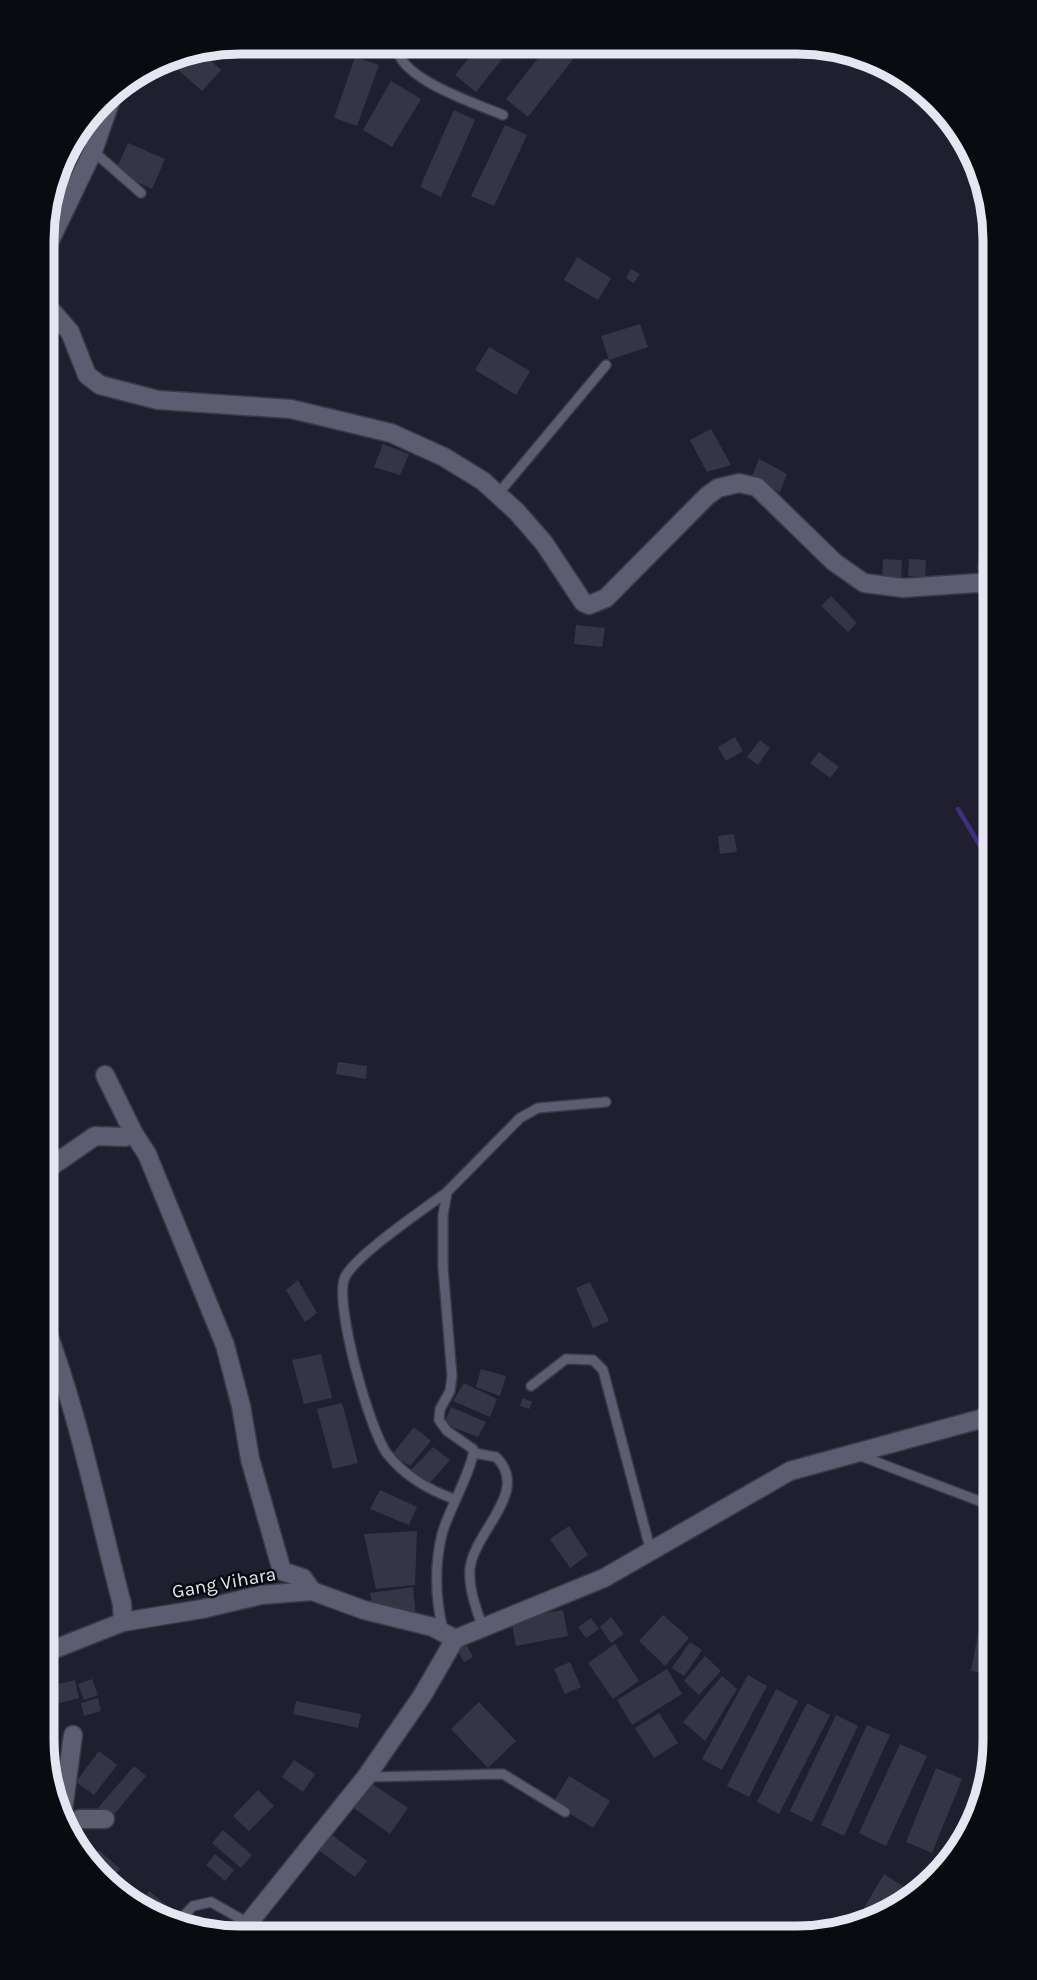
<svg xmlns="http://www.w3.org/2000/svg" width="1037" height="1980" viewBox="0 0 1037 1980" font-family="Karla,sans-serif">
	<style>
		.lines { fill: none; stroke-linecap: round; stroke-linejoin: round }
		.stream { stroke: #3f307e; stroke-width: 4.5 }
		.building { fill: #363546 }
		.lane-casing { stroke: #3a3a47; stroke-width: 12 }
		.street-casing { stroke: #3a3a47; stroke-width: 21 }
		.lane { stroke: #5d5c70; stroke-width: 9 }
		.street { stroke: #5d5c70; stroke-width: 18 }
		.labels { text-anchor: middle; dominant-baseline: central; stroke-width: 5; stroke-linejoin: round; paint-order: stroke }
		.street-label { font-size: 19px; fill: #e6e6f2; stroke: #0a0a11 }
		.rim { fill: none; stroke: #e6e6f2; stroke-width: 9 }
	</style>
	<rect width="100%" height="100%" fill="#201f30"/>
	<g class="lines">
		<polyline class="stream" points="958,809 995,871"/>
	</g>
	<g class="building">
		<polygon points="240,42 251,42 253,45 240,54 232,44"/>
		<polygon points="358,43 384,43 379,58 355,51"/>
		<polygon points="403,43 431,43 423,56"/>
		<polygon points="480,44 514,44 476,92 455,75"/>
		<polygon points="549,44 557,44 574,58 528,117 506,99"/>
		<polygon points="199,50 221,70 202,91 164,57"/>
		<polygon points="355,57 379,65 357,126 334,118"/>
		<polygon points="391,81 421,99 392,147 363,130"/>
		<polygon points="454,110 475,120 441,197 420,187"/>
		<polygon points="505,125 527,135 494,206 471,196"/>
		<polygon points="128,143 165,159 152,189 115,172"/>
		<polygon points="577,257 611,278 598,300 564,280"/>
		<polygon points="631,269 640,274 634,283 626,278"/>
		<polygon points="640,324 648,347 609,360 601,336"/>
		<polygon points="45,345 56,352 43,373 44,347"/>
		<polygon points="489,347 530,371 516,395 475,370"/>
		<polygon points="711,429 731,465 707,472 690,440"/>
		<polygon points="383,444 409,454 400,475 374,467"/>
		<polygon points="759,459 787,474 780,492 751,479"/>
		<polygon points="979,554 992,555 990,571 977,569"/>
		<polygon points="883,559 902,560 901,583 882,582"/>
		<polygon points="909,559 926,560 925,577 908,576"/>
		<polygon points="831,596 857,623 848,632 821,606"/>
		<polygon points="576,625 605,628 602,647 574,644"/>
		<polygon points="735,737 743,751 726,761 718,747"/>
		<polygon points="760,740 770,748 758,765 747,757"/>
		<polygon points="819,752 839,767 830,778 810,763"/>
		<polygon points="734,834 737,852 720,854 718,836"/>
		<polygon points="338,1062 367,1066 366,1079 336,1074"/>
		<polygon points="298,1280 317,1313 305,1322 286,1290"/>
		<polygon points="590,1282 609,1321 593,1328 576,1288"/>
		<polygon points="321,1354 332,1398 304,1404 292,1360"/>
		<polygon points="481,1369 506,1376 500,1396 476,1387"/>
		<polygon points="464,1383 497,1399 490,1417 453,1401"/>
		<polygon points="523,1398 532,1402 529,1409 520,1406"/>
		<polygon points="342,1403 358,1463 333,1469 317,1409"/>
		<polygon points="451,1407 486,1422 478,1437 444,1424"/>
		<polygon points="414,1427 431,1441 410,1466 392,1455"/>
		<polygon points="433,1447 450,1460 426,1487 409,1472"/>
		<polygon points="380,1490 417,1507 409,1525 370,1509"/>
		<polygon points="569,1526 588,1555 570,1568 550,1539"/>
		<polygon points="417,1531 415,1585 376,1589 364,1534"/>
		<polygon points="413,1587 416,1618 373,1609 370,1593"/>
		<polygon points="984,1602 995,1604 995,1646 989,1674 971,1671"/>
		<polygon points="563,1610 568,1636 516,1646 511,1619"/>
		<polygon points="663,1615 689,1638 665,1666 639,1641"/>
		<polygon points="611,1617 624,1634 611,1643 600,1627"/>
		<polygon points="591,1618 599,1629 586,1638 578,1627"/>
		<polygon points="690,1642 702,1650 684,1676 672,1668"/>
		<polygon points="466,1644 473,1657 464,1662 457,1650"/>
		<polygon points="615,1644 639,1681 613,1699 588,1663"/>
		<polygon points="705,1656 721,1671 699,1695 684,1681"/>
		<polygon points="570,1662 581,1687 565,1694 554,1669"/>
		<polygon points="667,1669 682,1694 632,1725 617,1700"/>
		<polygon points="748,1675 767,1686 722,1770 702,1759"/>
		<polygon points="722,1676 737,1689 705,1741 683,1722"/>
		<polygon points="92,1679 98,1695 84,1700 78,1684"/>
		<polygon points="75,1680 79,1698 52,1705 47,1687"/>
		<polygon points="776,1689 798,1701 749,1797 727,1786"/>
		<polygon points="98,1698 101,1711 84,1716 81,1703"/>
		<polygon points="296,1701 361,1714 358,1728 293,1714"/>
		<polygon points="479,1702 516,1741 488,1768 451,1729"/>
		<polygon points="807,1703 830,1715 779,1814 757,1802"/>
		<polygon points="659,1713 678,1743 654,1758 635,1728"/>
		<polygon points="836,1715 858,1726 812,1822 790,1811"/>
		<polygon points="867,1725 890,1735 844,1836 821,1825"/>
		<polygon points="900,1744 927,1756 886,1846 859,1833"/>
		<polygon points="99,1751 117,1765 94,1795 76,1782"/>
		<polygon points="294,1760 315,1774 303,1792 282,1777"/>
		<polygon points="134,1766 146,1776 111,1818 98,1808"/>
		<polygon points="936,1768 962,1779 932,1853 906,1842"/>
		<polygon points="569,1776 610,1801 593,1828 553,1803"/>
		<polygon points="368,1781 408,1808 390,1834 351,1806"/>
		<polygon points="258,1790 274,1806 249,1831 233,1816"/>
		<polygon points="223,1830 252,1855 241,1868 212,1843"/>
		<polygon points="329,1833 367,1861 355,1877 317,1849"/>
		<polygon points="99,1850 120,1869 106,1884 90,1860"/>
		<polygon points="215,1854 234,1870 225,1881 206,1865"/>
		<polygon points="884,1874 904,1887 895,1903 872,1919 861,1913"/>
		<polygon points="149,1891 175,1912 170,1917 140,1903"/>
	</g>
	<g class="lines">
		<g class="lane-casing">
			<g id="lane">
				<path d="M 396,43 C 395,78 475,103 503,115"/>
				<polyline points="93,151 141,193"/>
				<polyline points="498,494 606,365"/>
				<path d="M 447,1192 C 424,1209 356,1255 345,1277 C 333,1301 370,1433 388,1455 C 405,1476 429,1490 454,1499"/>
				<polyline points="531,1386 566,1359 593,1360 603,1370 651,1552"/>
				<path d="M 474,1453 L 496,1457 C 531,1491 475,1530 470,1568 C 468,1588 476,1607 482,1626"/>
				<polyline points="858,1455 995,1507"/>
				<polyline points="986,1586 995,1566"/>
				<path d="M 443,1630 C 435,1597 434,1567 442,1534 C 447,1514 476,1462 473,1449 L 447,1431 L 439,1420 L 440,1409 L 450,1391 L 452,1376 L 443,1268 L 443,1215 L 447,1192 L 520,1118 L 538,1108 L 606,1102"/>
				<polyline points="368,1777 503,1774 565,1812"/>
				<polyline points="179,1921 193,1906 211,1902 248,1923"/>
			</g>
		</g>
		<g class="street-casing">
			<g id="street">
				<polyline points="44,253 93,151 115,88"/>
				<polyline points="44,302 70,332 87,375 100,385 158,400 291,409 391,433 444,457 483,481 517,512 544,543 583,602 589,605 606,598 707,496 718,488 739,483 757,487 834,562 864,583 903,588 977,583 995,586"/>
				<polyline points="105,1075 134,1134"/>
				<polyline points="43,1172 95,1136 125,1137 134,1134 147,1154 225,1345 241,1406 250,1459 282,1571 303,1578 312,1591"/>
				<path d="M 42,1318 C 78,1410 97,1509 122,1604 L 123,1622"/>
				<polyline points="42,1654 123,1622 202,1609 261,1595 312,1591 364,1610 433,1627 455,1639"/>
				<polyline points="62,1818 73,1735"/>
				<polyline points="68,1827 80,1819 105,1819"/>
				<polyline points="238,1936 366,1777 422,1696 455,1639 604,1578 790,1471 995,1415"/>
			</g>
		</g>
		<use href="#lane" class="lane"/>
		<use href="#street" class="street"/>
	</g>
	<g class="labels">
		<g class="street-label">
			<text transform="translate(224 1583) rotate(-10)">Gang Vihara</text>
		</g>
	</g>
	<path d="M0 0H1037V1980H0ZM240 54H797A186 186 0 0 1 983 240V1740A186 186 0 0 1 797 1926H240A186 186 0 0 1 54 1740V240A186 186 0 0 1 240 54Z" fill="#0a0a11" fill-rule="evenodd"/>
	<path class="rim" d="M240 54H797A186 186 0 0 1 983 240V1740A186 186 0 0 1 797 1926H240A186 186 0 0 1 54 1740V240A186 186 0 0 1 240 54Z"/>
</svg>
